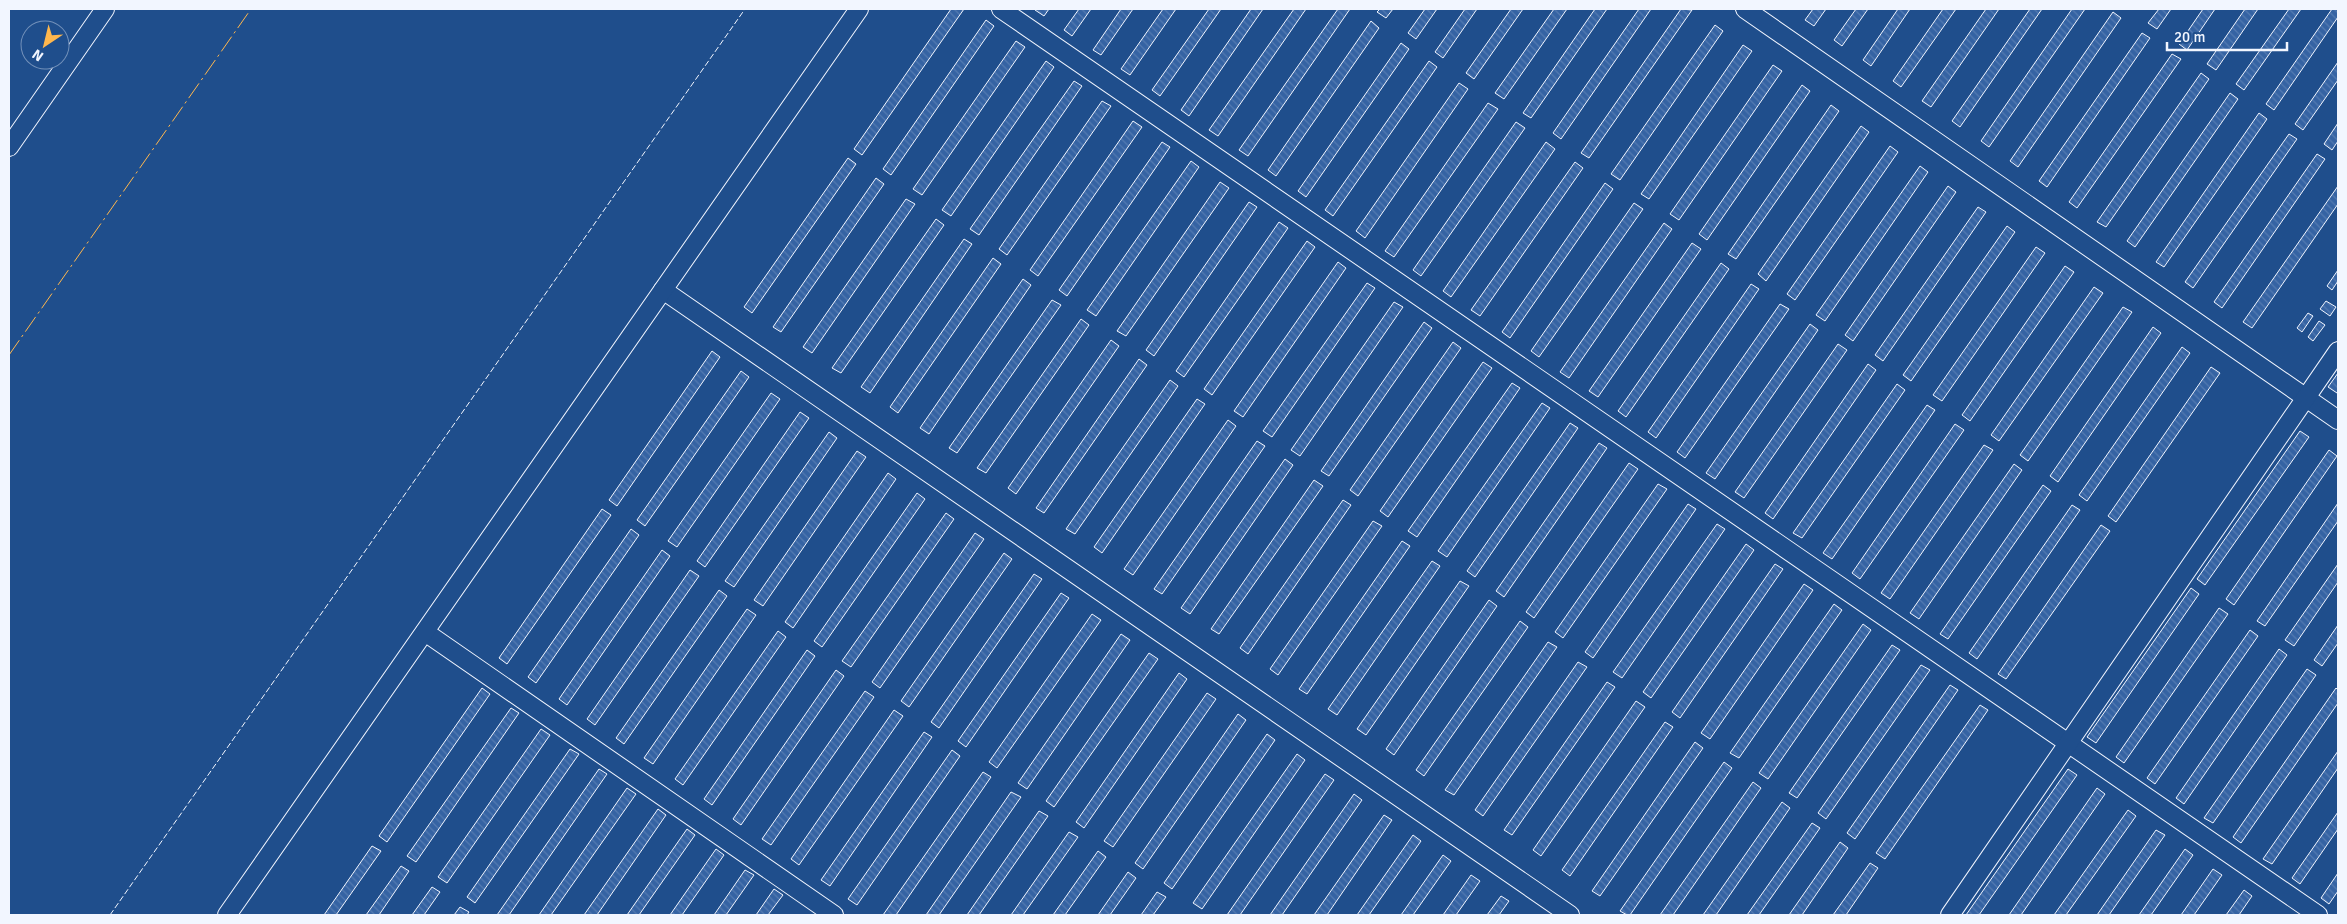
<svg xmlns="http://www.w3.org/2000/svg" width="2347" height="924" viewBox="0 0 2347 924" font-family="Signika,sans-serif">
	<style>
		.building { fill: url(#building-back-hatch); stroke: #f2f6ff }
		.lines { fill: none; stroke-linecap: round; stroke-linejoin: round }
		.lane-casing { stroke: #f2f6ff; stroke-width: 20 }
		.lane { stroke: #1f4e8c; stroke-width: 18 }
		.fence { stroke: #f2f6ff; stroke-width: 1; stroke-dasharray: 6 2.5; stroke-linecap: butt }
		.power { stroke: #ffb74d; stroke-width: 1; stroke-dasharray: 18 4 2.5 4; stroke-linecap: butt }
	</style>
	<defs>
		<pattern id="building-back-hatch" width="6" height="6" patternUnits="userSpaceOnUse" patternTransform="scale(1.25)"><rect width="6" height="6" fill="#3563a3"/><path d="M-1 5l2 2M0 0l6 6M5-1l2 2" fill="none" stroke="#537ab1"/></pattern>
	</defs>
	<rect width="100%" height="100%" fill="#1f4e8c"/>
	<g class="building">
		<polygon points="951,9 964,9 862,155 854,149"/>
		<polygon points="1036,9 1049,9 1044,16 1035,10"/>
		<polygon points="1079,9 1091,9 1072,36 1064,30"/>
		<polygon points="1121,9 1133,9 1101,55 1093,50"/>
		<polygon points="1163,9 1176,9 1130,75 1121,69"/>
		<polygon points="1209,9 1221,9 1160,96 1152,90"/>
		<polygon points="1251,9 1263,9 1189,116 1181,110"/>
		<polygon points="1294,9 1306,9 1218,136 1209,130"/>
		<polygon points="1338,9 1350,9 1248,156 1239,150"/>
		<polygon points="1380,9 1393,9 1386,18 1377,12"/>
		<polygon points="1425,9 1437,9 1416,39 1408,33"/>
		<polygon points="1465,9 1477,9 1443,58 1435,52"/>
		<polygon points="1511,9 1523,9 1474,79 1466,73"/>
		<polygon points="1554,9 1567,9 1504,99 1495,93"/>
		<polygon points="1595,9 1607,9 1531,118 1523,113"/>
		<polygon points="1639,9 1651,9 1561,139 1553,133"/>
		<polygon points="1681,9 1692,10 1589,158 1581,153"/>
		<polygon points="1813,9 1826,9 1814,26 1805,20"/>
		<polygon points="1856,9 1868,9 1842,46 1834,40"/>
		<polygon points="1898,9 1910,9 1871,66 1863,60"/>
		<polygon points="1943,9 1956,9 1901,87 1893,81"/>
		<polygon points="1986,9 1999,9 1931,107 1922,101"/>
		<polygon points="2030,9 2042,9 1960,127 1952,121"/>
		<polygon points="2072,9 2085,9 1989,147 1981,141"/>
		<polygon points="2159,9 2171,9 2157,29 2148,23"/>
		<polygon points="2203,9 2215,9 2187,50 2179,44"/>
		<polygon points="2245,9 2258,9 2216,70 2207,64"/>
		<polygon points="2289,9 2301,9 2244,90 2236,84"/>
		<polygon points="2332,9 2338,9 2338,17 2274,110 2266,104"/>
		<polygon points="2113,12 2121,18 2018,167 2010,161"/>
		<polygon points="986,20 994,26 891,175 883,169"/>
		<polygon points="1371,21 1379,28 1276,176 1268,170"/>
		<polygon points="1715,25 1723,31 1620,180 1611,174"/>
		<polygon points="2142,33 2150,38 2047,187 2039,181"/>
		<polygon points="1016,41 1025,47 922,195 913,189"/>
		<polygon points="1401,43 1409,49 1306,197 1298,191"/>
		<polygon points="1743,45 1752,51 1649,199 1641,194"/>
		<polygon points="2172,54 2181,59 2077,208 2069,202"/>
		<polygon points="1046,61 1054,67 951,216 942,210"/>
		<polygon points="1429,61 1437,67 1333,216 1325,210"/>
		<polygon points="2338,62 2338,80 2303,130 2295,124"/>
		<polygon points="1773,65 1782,71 1679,220 1670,214"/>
		<polygon points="2201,73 2209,79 2106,227 2097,222"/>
		<polygon points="1074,81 1082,86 979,235 970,229"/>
		<polygon points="1459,83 1468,89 1365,238 1356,231"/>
		<polygon points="1802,85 1810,91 1707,240 1699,234"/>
		<polygon points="2230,93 2238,99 2135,247 2127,241"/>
		<polygon points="1102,101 1111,106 1007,255 999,249"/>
		<polygon points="1488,103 1498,109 1394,257 1385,251"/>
		<polygon points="1831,105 1839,111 1736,259 1728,254"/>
		<polygon points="2259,113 2267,119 2164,267 2156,262"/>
		<polygon points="1133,121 1142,127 1038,276 1030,270"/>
		<polygon points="1516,122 1525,128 1421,276 1413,270"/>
		<polygon points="2338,123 2338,141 2332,150 2324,144"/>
		<polygon points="1861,126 1869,132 1766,281 1758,274"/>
		<polygon points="2289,134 2297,139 2193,288 2185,282"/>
		<polygon points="1162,142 1170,147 1067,296 1059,290"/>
		<polygon points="1546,142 1555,149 1451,297 1443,291"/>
		<polygon points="1890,146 1898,152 1795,300 1787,294"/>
		<polygon points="2317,154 2325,159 2222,308 2214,302"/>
		<polygon points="848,158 856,164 752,313 744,307"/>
		<polygon points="1191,161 1199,167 1096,316 1087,310"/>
		<polygon points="1575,162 1583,168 1480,316 1471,310"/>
		<polygon points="1920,166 1928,172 1825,321 1816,315"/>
		<polygon points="876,178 884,184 781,332 773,327"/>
		<polygon points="1220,182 1229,188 1126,336 1117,331"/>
		<polygon points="1605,183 1613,189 1510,338 1502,332"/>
		<polygon points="1948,186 1956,192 1853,341 1845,335"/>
		<polygon points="2338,186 2338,204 2252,328 2243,322"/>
		<polygon points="906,199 915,204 812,353 803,347"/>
		<polygon points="1249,202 1257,207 1154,356 1146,350"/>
		<polygon points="1634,203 1643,209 1539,357 1531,351"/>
		<polygon points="1978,207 1986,212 1883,361 1875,355"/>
		<polygon points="936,219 944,225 841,373 832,368"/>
		<polygon points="1279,222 1288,228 1184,377 1176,371"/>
		<polygon points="1664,223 1672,229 1569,378 1560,372"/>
		<polygon points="2007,226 2015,232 1911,381 1903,375"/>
		<polygon points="964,239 972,244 870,393 861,387"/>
		<polygon points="1307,241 1315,247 1212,395 1204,389"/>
		<polygon points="1692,243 1701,249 1598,397 1589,391"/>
		<polygon points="2036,247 2045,253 1942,401 1933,395"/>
		<polygon points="993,258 1001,264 898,413 890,407"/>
		<polygon points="1338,262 1346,268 1243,417 1234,411"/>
		<polygon points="1721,263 1729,269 1626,417 1618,411"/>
		<polygon points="2065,266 2074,272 1970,421 1962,415"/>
		<polygon points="2338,270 2338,281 2332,290 2327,286"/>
		<polygon points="1023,279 1031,285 929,434 920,428"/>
		<polygon points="1367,283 1375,288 1272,437 1263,431"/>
		<polygon points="1751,284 1759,289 1656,438 1648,432"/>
		<polygon points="2094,287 2103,293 1999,441 1991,435"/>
		<polygon points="1052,300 1061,305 957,453 949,448"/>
		<polygon points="2326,301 2336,307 2330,316 2320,309"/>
		<polygon points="1394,302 1403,307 1300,456 1291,450"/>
		<polygon points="1780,304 1789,309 1685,458 1677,452"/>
		<polygon points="2123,307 2132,312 2028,461 2020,455"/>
		<polygon points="2308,313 2313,316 2302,332 2297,328"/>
		<polygon points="1081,319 1089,325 986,473 977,468"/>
		<polygon points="2319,321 2325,325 2313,341 2308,337"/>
		<polygon points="1424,322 1432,328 1329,476 1321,471"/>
		<polygon points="1810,324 1818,330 1715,479 1706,473"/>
		<polygon points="2153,327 2161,333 2058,482 2050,476"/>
		<polygon points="1111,340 1119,346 1016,494 1008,488"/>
		<polygon points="1453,342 1461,348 1358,496 1350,490"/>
		<polygon points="1838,344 1847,350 1744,498 1735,492"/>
		<polygon points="2182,347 2190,353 2087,501 2079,495"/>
		<polygon points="712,351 720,357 617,506 609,500"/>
		<polygon points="1139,359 1147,365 1044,513 1036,508"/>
		<polygon points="1483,362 1492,368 1388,517 1380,511"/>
		<polygon points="1868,364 1876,370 1773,519 1765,513"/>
		<polygon points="2211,367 2220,373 2116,522 2108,516"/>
		<polygon points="741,371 749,377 645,526 637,520"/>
		<polygon points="2338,373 2338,390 2337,393 2328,387"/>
		<polygon points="1170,380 1178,386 1075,534 1066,529"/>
		<polygon points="1512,383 1520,388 1417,537 1408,531"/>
		<polygon points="1897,384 1905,390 1802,538 1793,533"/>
		<polygon points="771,393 780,399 677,547 668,541"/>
		<polygon points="1197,399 1205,404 1102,553 1094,547"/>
		<polygon points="1542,403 1550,408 1447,557 1438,551"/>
		<polygon points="1927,405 1935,410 1832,559 1823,553"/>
		<polygon points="800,412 809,418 705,567 697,561"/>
		<polygon points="1228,420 1236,426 1133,575 1124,569"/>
		<polygon points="1570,423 1578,428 1475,577 1467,571"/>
		<polygon points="1955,424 1964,430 1860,579 1852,573"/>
		<polygon points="2300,431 2309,437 2205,585 2197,579"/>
		<polygon points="829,432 837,438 734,587 725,581"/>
		<polygon points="1257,441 1265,446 1162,594 1154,589"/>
		<polygon points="1599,443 1607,448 1504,597 1496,591"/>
		<polygon points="1984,445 1993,450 1890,599 1881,593"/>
		<polygon points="2329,450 2337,456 2234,605 2226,599"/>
		<polygon points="857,451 866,457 763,606 754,600"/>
		<polygon points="1285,459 1293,465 1190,614 1181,608"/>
		<polygon points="1629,463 1638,469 1534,618 1526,612"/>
		<polygon points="2014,464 2022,470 1919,619 1910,613"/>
		<polygon points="888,473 896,479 793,628 785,622"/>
		<polygon points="1314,480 1323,486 1219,634 1211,629"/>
		<polygon points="1658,484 1667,489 1563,638 1555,632"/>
		<polygon points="2043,485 2051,491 1948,639 1940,634"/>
		<polygon points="917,493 925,499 822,647 814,641"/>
		<polygon points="1343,500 1351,505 1248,654 1240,648"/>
		<polygon points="2338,503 2338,521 2265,626 2257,621"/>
		<polygon points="1688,504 1696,509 1593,658 1585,652"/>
		<polygon points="2072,505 2080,510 1977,659 1969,653"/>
		<polygon points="602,509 611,515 507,664 499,658"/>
		<polygon points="946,513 954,519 851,667 842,661"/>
		<polygon points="1373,521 1382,526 1278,675 1270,669"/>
		<polygon points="1717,524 1725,529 1622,678 1613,672"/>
		<polygon points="2101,525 2110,531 2006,679 1998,674"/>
		<polygon points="631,529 639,535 536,683 528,677"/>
		<polygon points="975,533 984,539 880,688 872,682"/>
		<polygon points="1402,541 1410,546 1307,694 1299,689"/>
		<polygon points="1746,544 1754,550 1651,698 1643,692"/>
		<polygon points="662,550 670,556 567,705 559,699"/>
		<polygon points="1004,553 1012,559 909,707 901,701"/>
		<polygon points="1432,561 1440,566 1337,715 1328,709"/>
		<polygon points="1775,564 1783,569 1680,718 1672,712"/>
		<polygon points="2338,564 2338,582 2294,646 2285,640"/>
		<polygon points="690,570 699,576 595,725 587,719"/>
		<polygon points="1034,574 1042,579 939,728 931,722"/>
		<polygon points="1460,581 1469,586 1366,735 1357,729"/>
		<polygon points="1804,584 1813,590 1710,739 1701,733"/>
		<polygon points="2191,588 2199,594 2096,743 2087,737"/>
		<polygon points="719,590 727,596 624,744 616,738"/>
		<polygon points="1061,593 1069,598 966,747 958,741"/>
		<polygon points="1489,600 1497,606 1394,755 1386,749"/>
		<polygon points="1834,604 1842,610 1739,758 1730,753"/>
		<polygon points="2219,608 2228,614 2124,763 2116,757"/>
		<polygon points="747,609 756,615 653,764 644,758"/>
		<polygon points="1092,614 1101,620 997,768 989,762"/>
		<polygon points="1520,621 1528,627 1424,776 1416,770"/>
		<polygon points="1863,624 1871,630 1768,779 1759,773"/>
		<polygon points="2338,625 2338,643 2322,666 2314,660"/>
		<polygon points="2250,630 2258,636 2155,784 2147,778"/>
		<polygon points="778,631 786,637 683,785 675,779"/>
		<polygon points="1121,634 1130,640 1027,789 1018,783"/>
		<polygon points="1548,642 1557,647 1454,795 1445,790"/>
		<polygon points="1892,645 1900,650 1797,798 1789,793"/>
		<polygon points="2279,649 2287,655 2184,804 2176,798"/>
		<polygon points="807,650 815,656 712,805 704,799"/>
		<polygon points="1149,653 1158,659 1054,807 1046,801"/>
		<polygon points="1578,662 1587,667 1483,816 1475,810"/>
		<polygon points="1921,665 1930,670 1826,819 1818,813"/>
		<polygon points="2307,669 2316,675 2213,823 2204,818"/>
		<polygon points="836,670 844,676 741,825 733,819"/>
		<polygon points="1179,673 1187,679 1084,828 1076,822"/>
		<polygon points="1607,682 1615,687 1512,835 1504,830"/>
		<polygon points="1950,685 1958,690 1855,839 1847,833"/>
		<polygon points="482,688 490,694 387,842 379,836"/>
		<polygon points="2336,688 2338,690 2338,703 2241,843 2233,837"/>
		<polygon points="865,691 874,697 771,845 762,839"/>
		<polygon points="1207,693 1216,699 1113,847 1104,841"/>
		<polygon points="1636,701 1645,707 1541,856 1533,850"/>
		<polygon points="1980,705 1988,710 1885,859 1876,853"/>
		<polygon points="511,708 519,713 416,862 407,856"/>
		<polygon points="894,710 903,716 799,865 791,859"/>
		<polygon points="1238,714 1246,720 1143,869 1135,863"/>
		<polygon points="1665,722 1673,727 1570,876 1562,870"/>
		<polygon points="541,729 550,735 447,883 438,877"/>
		<polygon points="924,732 932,737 830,886 821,880"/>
		<polygon points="1267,734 1275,740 1172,889 1164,883"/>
		<polygon points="1695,742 1703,748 1600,896 1592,891"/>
		<polygon points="570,749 579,754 475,903 467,897"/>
		<polygon points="952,750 960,756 857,905 848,899"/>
		<polygon points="2338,751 2338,768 2272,864 2263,859"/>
		<polygon points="1297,754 1305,760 1202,909 1193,903"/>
		<polygon points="1724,762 1732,768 1630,915 1627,915 1620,911"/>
		<polygon points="599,769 607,774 509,915 497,915"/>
		<polygon points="2068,769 2077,775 1979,915 1966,915"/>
		<polygon points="983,772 991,777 896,915 883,915"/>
		<polygon points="1325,774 1334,780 1240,915 1227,915"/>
		<polygon points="1753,782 1761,788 1673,915 1660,915"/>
		<polygon points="627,788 636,794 551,915 539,915"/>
		<polygon points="2097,788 2105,794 2021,915 2009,915"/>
		<polygon points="1011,792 1021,797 939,915 926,915"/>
		<polygon points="1354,794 1362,800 1282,915 1270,915"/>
		<polygon points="1782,802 1790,808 1716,915 1703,915"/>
		<polygon points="658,809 666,815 597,915 584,915"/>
		<polygon points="2128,810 2136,816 2066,915 2054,915"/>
		<polygon points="1039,811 1048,816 979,915 967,915"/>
		<polygon points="2338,812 2338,829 2300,884 2292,878"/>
		<polygon points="1384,815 1392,820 1327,915 1314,915"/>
		<polygon points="1812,823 1820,828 1759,915 1747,915"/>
		<polygon points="687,829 695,835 639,915 627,915"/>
		<polygon points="2156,830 2165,835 2109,915 2097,915"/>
		<polygon points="1069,832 1078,837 1023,915 1011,915"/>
		<polygon points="1413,835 1421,841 1369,915 1357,915"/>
		<polygon points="1840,842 1848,848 1802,915 1789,915"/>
		<polygon points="372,846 381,851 336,915 324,915"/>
		<polygon points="716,849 724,855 682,915 670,915"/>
		<polygon points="2185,849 2193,855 2151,915 2139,915"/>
		<polygon points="1098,851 1106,857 1065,915 1053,915"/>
		<polygon points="1443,855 1451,861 1413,915 1401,915"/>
		<polygon points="1870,863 1878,868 1846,915 1833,915"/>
		<polygon points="401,866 409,871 379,915 366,915"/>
		<polygon points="2213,869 2222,875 2194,915 2181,915"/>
		<polygon points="745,870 754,875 726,915 714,915"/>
		<polygon points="1128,872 1136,878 1110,915 1098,915"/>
		<polygon points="2338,873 2338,891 2329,904 2321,898"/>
		<polygon points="1471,875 1480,881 1456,915 1443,915"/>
		<polygon points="432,887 440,892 424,915 412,915"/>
		<polygon points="774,889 783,895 768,915 756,915"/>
		<polygon points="2244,890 2252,896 2239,915 2226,915"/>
		<polygon points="1157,892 1166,897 1153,915 1141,915"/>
		<polygon points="1501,896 1509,901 1499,915 1487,915"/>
		<polygon points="460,907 469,912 467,915 454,915"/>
	</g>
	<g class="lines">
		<g class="lane-casing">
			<g id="lane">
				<polyline points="1001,9 2318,915"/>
				<polyline points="1745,9 2338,420"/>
				<polyline points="9,147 105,9"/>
				<polyline points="663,290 1570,915"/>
				<polyline points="425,632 834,915"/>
				<polyline points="227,915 859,9"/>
				<polyline points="1950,915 2338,351"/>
			</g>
		</g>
		<use href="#lane" class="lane"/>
		<polyline class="fence" points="110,915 745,9"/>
		<polyline class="power" points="9,355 251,9"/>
	</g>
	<rect width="2347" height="924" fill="none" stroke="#f2f6ff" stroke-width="20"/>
	<g transform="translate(45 45) rotate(215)"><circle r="24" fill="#1f4e8c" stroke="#7391ba"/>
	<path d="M0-4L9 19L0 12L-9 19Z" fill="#ffb74d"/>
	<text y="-8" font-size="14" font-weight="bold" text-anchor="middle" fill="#f2f6ff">N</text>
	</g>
	<path d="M2167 42v8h120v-8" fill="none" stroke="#f2f6ff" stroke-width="2.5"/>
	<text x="2174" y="42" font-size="15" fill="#f2f6ff" stroke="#1f4e8c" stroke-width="4" paint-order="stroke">20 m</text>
</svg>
